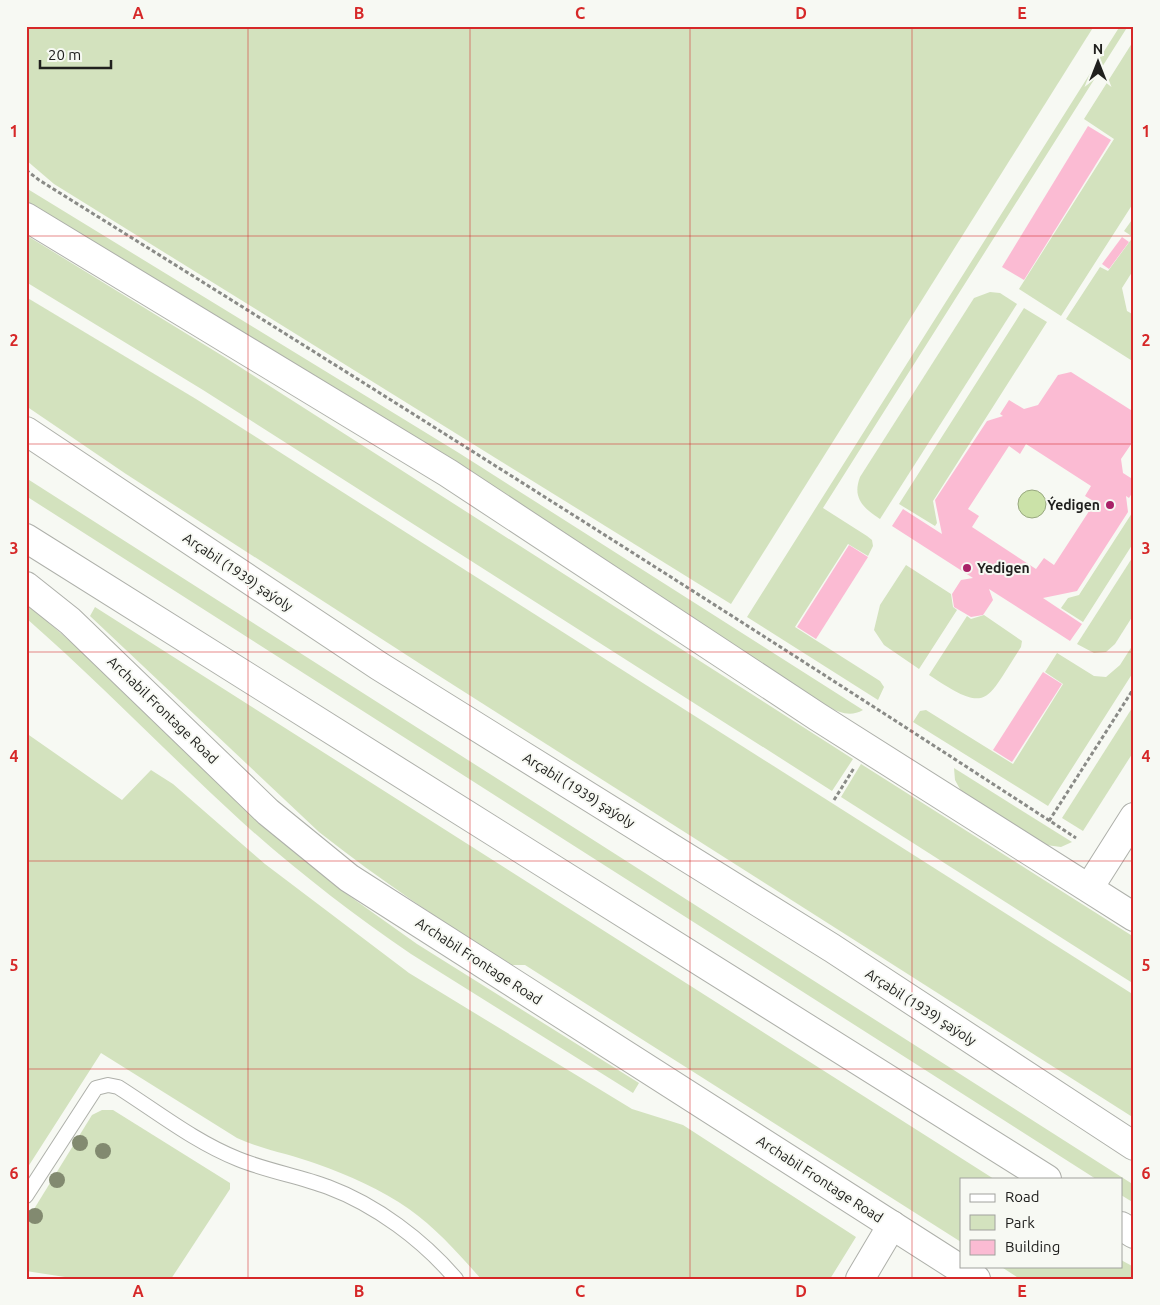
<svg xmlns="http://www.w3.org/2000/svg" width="1160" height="1305" viewBox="0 0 1160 1305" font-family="Ubuntu,sans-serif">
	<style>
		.green { fill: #d3e2be }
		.water { fill: #cbe2a8; stroke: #98a87f }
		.building { fill: #fbbbd3; fill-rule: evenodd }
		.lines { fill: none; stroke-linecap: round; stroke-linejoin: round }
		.service-casing { stroke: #aeb0aa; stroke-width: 16 }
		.minor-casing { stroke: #aeb0aa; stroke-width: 30 }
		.tertiary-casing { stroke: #aeb0aa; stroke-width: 30 }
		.primary-casing { stroke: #aeb0aa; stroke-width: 30 }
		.path { stroke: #8a8b87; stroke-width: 3; stroke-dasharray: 4 2.5; stroke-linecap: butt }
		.service { stroke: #fff; stroke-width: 14 }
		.minor { stroke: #fff; stroke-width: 28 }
		.tertiary { stroke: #fff; stroke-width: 28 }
		.primary { stroke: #fff; stroke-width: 28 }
		.tree { fill: #828a70 }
		.grid { fill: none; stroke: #d62828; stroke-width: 1; stroke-opacity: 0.55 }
		.poi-dot { fill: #a92168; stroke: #f7f9f3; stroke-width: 2 }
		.labels { text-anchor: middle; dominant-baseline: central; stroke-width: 4; stroke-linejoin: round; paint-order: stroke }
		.poi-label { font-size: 14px; font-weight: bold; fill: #20201e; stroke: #f7f9f3; text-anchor: end }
		.street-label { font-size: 14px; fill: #20201e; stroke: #f7f9f3 }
		.neatline { fill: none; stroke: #d62828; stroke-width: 2 }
		.grid-label { font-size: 16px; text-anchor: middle; font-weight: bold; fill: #d62828 }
	</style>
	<rect width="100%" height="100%" fill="#f7f9f3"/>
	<g class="green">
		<polygon points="26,26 1094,26 731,604 54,184 26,160"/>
		<polygon points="1120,26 1128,26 823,508 867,536 872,540 873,546 868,556 848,544 795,627 880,681 884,687 878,700 747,617"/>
		<polygon points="1134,40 1134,202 1061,316 1019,289 1114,139 1084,119"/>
		<path d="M 26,188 L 459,453 L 863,710 C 851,717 840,713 829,707 L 451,465 L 26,202 Z"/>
		<polygon points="1134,217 1134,269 1122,288 1127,311 1134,315 1134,362 1066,319 1100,267 1108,271 1133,237 1124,231"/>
		<polygon points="26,235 226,358 853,759 832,791 203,390 26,282"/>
		<path d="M 990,292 L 1000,293 L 1017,304 L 880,519 C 863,508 852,498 860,477 L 974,298 Z"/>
		<polygon points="26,297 196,399 1134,995 1134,1118 422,665 126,474 26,406"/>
		<polygon points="1024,308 1047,322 933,501 937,523 935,526 899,504"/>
		<polygon points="26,478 1134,1185 1134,1203 1121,1195 1121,1179 1096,1179 26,496"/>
		<polygon points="1134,510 1134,542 1083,622 1061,608 1068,598 1079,595"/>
		<polygon points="1134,555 1134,614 1115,644 1106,652 1094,653 1077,644"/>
		<polygon points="906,565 951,594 953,607 957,610 919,669 884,645 874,630 880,605"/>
		<path d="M 26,603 L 79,649 L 248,812 L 341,890 L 417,944 L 639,1083 L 633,1093 L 411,954 C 351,913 294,869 241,821 C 168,754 100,683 26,618 Z"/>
		<path d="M 95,607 L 994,1179 L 961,1179 L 961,1242 L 525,965 L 510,965 C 444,923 380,880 319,832 L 90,616 Z"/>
		<path d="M 984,615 L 1022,641 L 1021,647 C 985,702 989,715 929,675 L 967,616 L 971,619 Z"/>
		<polygon points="1134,643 1134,671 1048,806 913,722 920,711 926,710 1013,764 1063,684 1045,672 1057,653 1094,676 1106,677 1120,665"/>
		<polygon points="1134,705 1134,751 1083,831 1062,818"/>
		<path d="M 26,733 L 122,800 L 151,770 L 173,784 L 265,864 L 409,973 L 632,1109 L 683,1125 L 856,1237 L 830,1279 L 481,1279 C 459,1254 437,1229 409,1209 C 382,1190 348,1175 317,1164 C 290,1154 263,1150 237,1138 L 101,1053 L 26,1170 Z"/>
		<polygon points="861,764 1134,937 1134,984 841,797"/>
		<polygon points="954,768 1072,842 1061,847 1046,845 961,791 955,780"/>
		<polygon points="102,1110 113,1110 230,1183 230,1189 171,1279 78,1279 26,1271 26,1222 92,1115"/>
		<polygon points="1121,1260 1134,1267 1134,1279 1020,1279 1000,1266 1121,1266"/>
	</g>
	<circle class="water" cx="1032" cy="504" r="14"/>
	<g class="building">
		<polygon points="1088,126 1111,140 1024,280 1002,267"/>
		<polygon points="1122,237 1129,242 1109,269 1102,264"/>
		<path d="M 1071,372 L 1134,412 L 1134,440 L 1121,459 L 1123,473 L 1134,480 L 1134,490 L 1129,498 L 1126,496 L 1128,512 L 1077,591 L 1043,598 L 1082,624 L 1070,641 L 989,589 L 993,600 L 983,615 L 971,617 L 954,607 L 952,594 L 961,580 L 973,578 L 892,526 L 903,509 L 942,534 L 935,500 L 987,421 L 1003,416 L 1000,414 L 1009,400 L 1024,409 L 1038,405 L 1058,375 ZM 1026,444 L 1091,486 L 1085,496 L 1095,502 L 1054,565 L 1044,558 L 1036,569 L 972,527 L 979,516 L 968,509 L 1009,446 L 1020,454 Z"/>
		<polygon points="849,545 868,557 816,639 797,627"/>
		<polygon points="1043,672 1062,684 1012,762 993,750"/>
	</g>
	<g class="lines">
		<g class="service-casing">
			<path id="service" d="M 26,1196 L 96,1088 L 108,1085 L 118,1087 C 156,1111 195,1142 238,1159 C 267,1171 299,1176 328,1187 C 376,1205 423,1240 456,1279"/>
		</g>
		<g class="minor-casing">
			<g id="minor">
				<polyline points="26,586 70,621 268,812 349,878 976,1279"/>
				<polyline points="860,1279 892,1225"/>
			</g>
		</g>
		<g class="tertiary-casing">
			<g id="tertiary">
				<polyline points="26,217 448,473 818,717 1134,917"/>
				<polyline points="1089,888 1134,817"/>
			</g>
		</g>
		<g class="primary-casing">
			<g id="primary">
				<polyline points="26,431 379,666 832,948 1134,1146"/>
				<polyline points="26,538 1047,1179"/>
				<polyline points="1121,1226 1134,1234"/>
			</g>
		</g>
		<g class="path">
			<path d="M 26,170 L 39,180 C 386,396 733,614 1076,838"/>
			<polyline points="834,800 854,768"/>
			<polyline points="1049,821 1134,688"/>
		</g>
		<use href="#service" class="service"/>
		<use href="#minor" class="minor"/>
		<use href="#tertiary" class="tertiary"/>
		<use href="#primary" class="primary"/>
	</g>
	<g class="tree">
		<circle cx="80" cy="1143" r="8"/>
		<circle cx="103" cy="1151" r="8"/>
		<circle cx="57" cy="1180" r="8"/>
		<circle cx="35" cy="1216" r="8"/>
	</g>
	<path class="grid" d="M 248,26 L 248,1279M 470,26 L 470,1279M 690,26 L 690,1279M 912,26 L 912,1279M 26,236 L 1134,236M 26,444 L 1134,444M 26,652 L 1134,652M 26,861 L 1134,861M 26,1069 L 1134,1069"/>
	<g class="poi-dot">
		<circle cx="1110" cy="505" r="5"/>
		<circle cx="967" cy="568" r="5"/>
	</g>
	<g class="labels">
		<g class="poi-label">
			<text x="1100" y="505">Ýedigen</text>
			<text x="977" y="568" text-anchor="start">Yedigen</text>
		</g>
		<g class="street-label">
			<text transform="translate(238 572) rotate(34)">Arçabil (1939) şaýoly</text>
			<text transform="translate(163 710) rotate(44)">Archabil Frontage Road</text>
			<text transform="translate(579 790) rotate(32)">Arçabil (1939) şaýoly</text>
			<text transform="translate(479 961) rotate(33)">Archabil Frontage Road</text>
			<text transform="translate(921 1007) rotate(33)">Arçabil (1939) şaýoly</text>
			<text transform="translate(820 1179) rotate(33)">Archabil Frontage Road</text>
		</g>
	</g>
	<rect width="1160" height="1305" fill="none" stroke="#f7f9f3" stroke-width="55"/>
	<rect x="960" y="1178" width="162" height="90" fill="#f7f9f3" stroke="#a1a29e"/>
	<rect x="970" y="1194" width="25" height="8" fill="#ffffff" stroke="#a1a29e"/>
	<text x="1005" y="1202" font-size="15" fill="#20201e">Road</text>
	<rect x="970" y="1215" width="25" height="15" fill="#d3e2be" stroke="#a1a29e"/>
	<text x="1005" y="1228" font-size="15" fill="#20201e">Park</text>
	<rect x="970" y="1240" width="25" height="15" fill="#fbbbd3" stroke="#a1a29e"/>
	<text x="1005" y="1252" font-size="15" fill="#20201e">Building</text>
	<g transform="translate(1098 62)" stroke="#f7f9f3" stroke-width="4" paint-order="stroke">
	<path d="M0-4L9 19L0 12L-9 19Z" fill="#20201e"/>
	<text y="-8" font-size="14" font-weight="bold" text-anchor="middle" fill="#20201e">N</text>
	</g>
	<path d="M40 60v8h71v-8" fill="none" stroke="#20201e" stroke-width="2.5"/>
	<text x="48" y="60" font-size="15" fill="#20201e" stroke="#f7f9f3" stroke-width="4" paint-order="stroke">20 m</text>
	<rect x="28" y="28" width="1104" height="1250" class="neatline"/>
	<g class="grid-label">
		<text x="138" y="19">A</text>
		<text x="359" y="19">B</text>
		<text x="580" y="19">C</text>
		<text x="801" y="19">D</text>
		<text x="1022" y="19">E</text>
		<text x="14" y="137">1</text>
		<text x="1146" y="137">1</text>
		<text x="14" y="346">2</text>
		<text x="1146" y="346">2</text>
		<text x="14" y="554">3</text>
		<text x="1146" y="554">3</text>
		<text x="14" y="762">4</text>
		<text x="1146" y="762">4</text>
		<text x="14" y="971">5</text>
		<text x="1146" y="971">5</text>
		<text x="14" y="1179">6</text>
		<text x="1146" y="1179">6</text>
		<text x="138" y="1297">A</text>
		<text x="359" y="1297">B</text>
		<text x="580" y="1297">C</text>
		<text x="801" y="1297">D</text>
		<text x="1022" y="1297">E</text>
	</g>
</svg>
